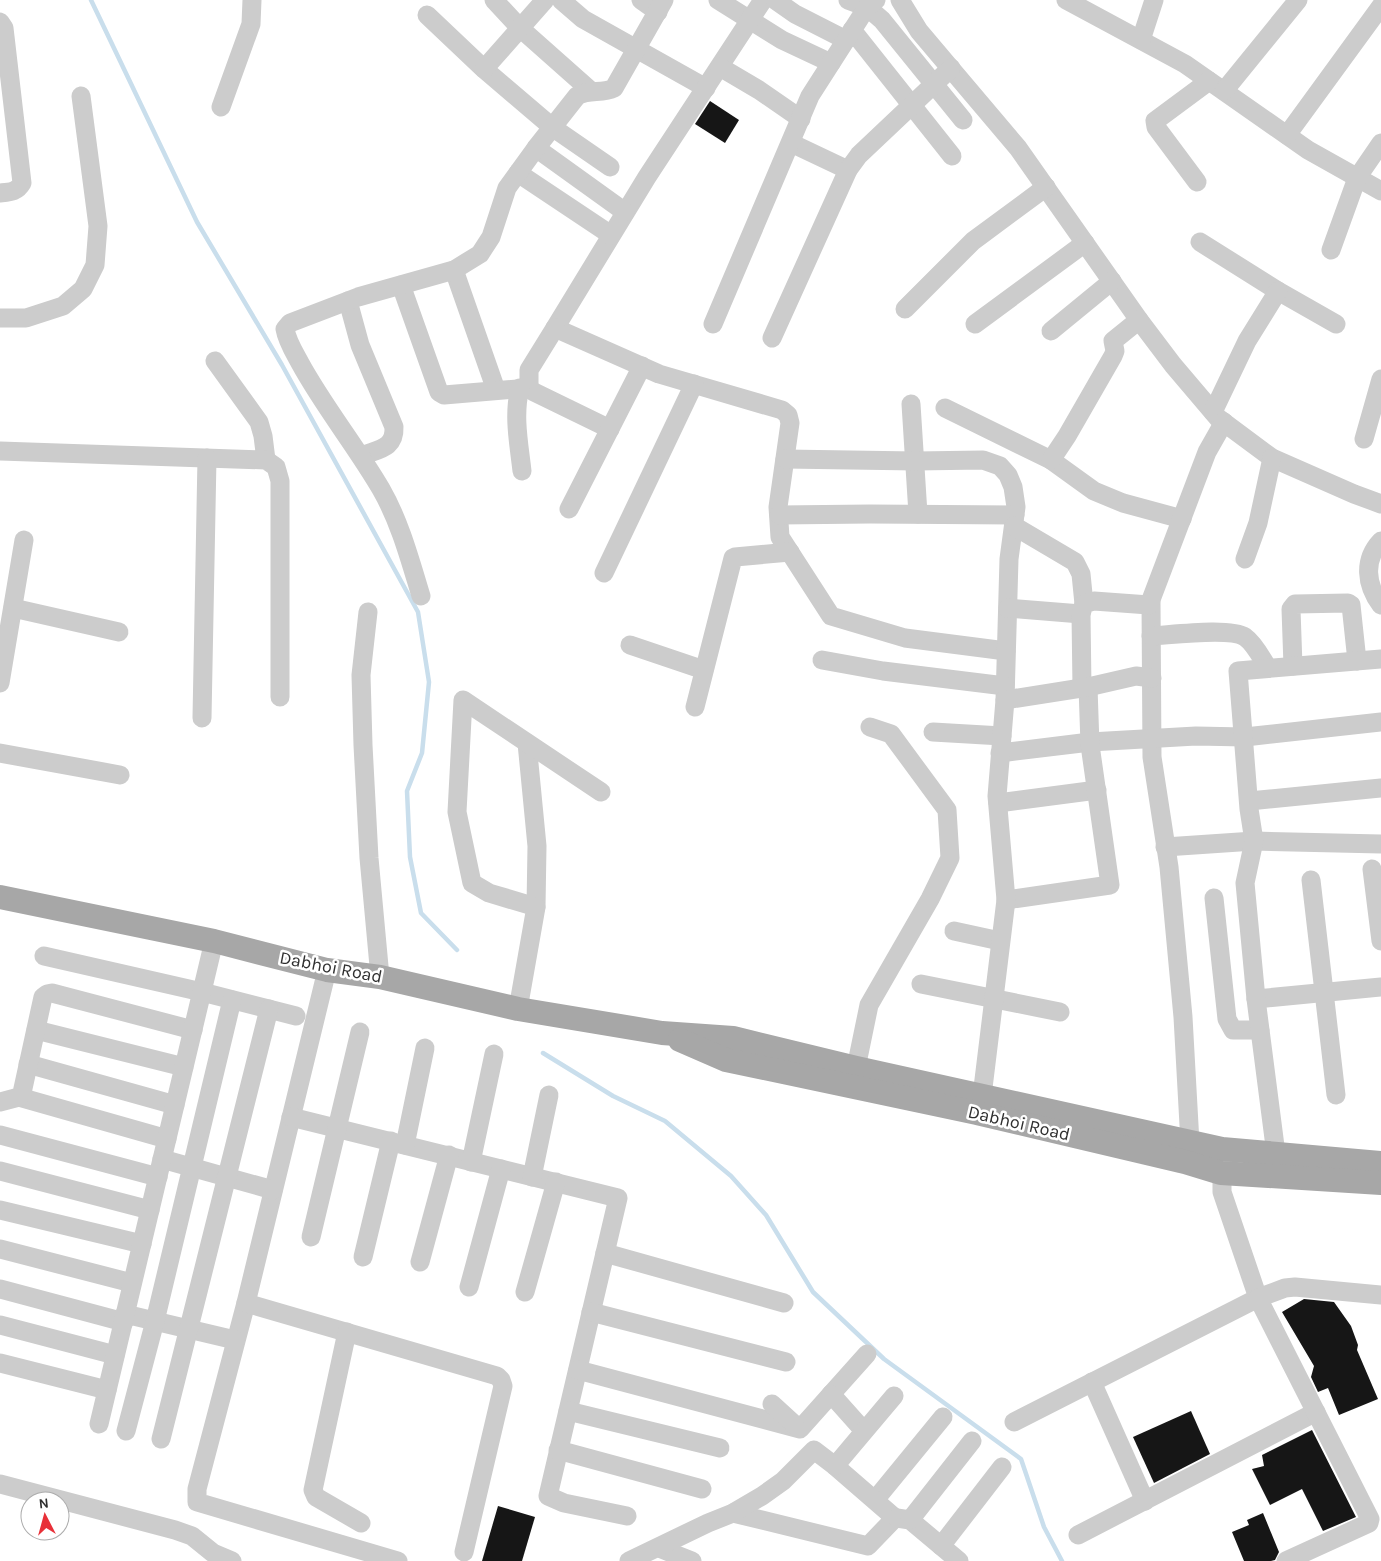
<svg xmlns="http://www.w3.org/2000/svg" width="1381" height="1561" viewBox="0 0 1381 1561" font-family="Karla,sans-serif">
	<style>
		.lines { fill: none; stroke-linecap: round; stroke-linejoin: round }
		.stream { stroke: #c9deec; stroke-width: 4.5 }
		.building { fill: #161616 }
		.minor { stroke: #ccc; stroke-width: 19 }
		.major { stroke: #a7a7a7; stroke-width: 24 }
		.labels { text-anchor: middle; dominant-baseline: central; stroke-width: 5; stroke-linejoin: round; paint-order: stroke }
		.street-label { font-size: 18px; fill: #2f2f2f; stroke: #fff }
	</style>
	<rect width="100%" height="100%" fill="#fff"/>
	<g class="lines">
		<g class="stream">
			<polyline points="91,0 197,222 282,365 418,612 429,682 422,753 407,791 410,857 421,913 457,950"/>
			<polyline points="543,1053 613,1096 665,1121 731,1176 766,1215 813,1292 884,1359 1021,1459 1044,1527 1062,1561"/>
		</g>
	</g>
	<g class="building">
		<polygon points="710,101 739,120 725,143 695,124"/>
		<polygon points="1304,1299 1334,1302 1351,1326 1358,1345 1357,1350 1378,1399 1339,1415 1328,1388 1318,1392 1311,1377 1314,1366 1282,1312"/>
		<polygon points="1191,1411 1210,1454 1154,1483 1133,1437"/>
		<polygon points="1312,1430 1356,1517 1323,1531 1302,1489 1270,1505 1252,1469 1264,1466 1262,1455"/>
		<polygon points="498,1506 535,1517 522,1561 482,1561"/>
		<polygon points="1263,1513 1279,1552 1275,1560 1271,1561 1244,1561 1232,1532 1249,1525 1247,1520"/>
	</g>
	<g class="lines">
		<g class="minor">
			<polyline points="494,0 520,28 591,91"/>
			<polyline points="561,0 583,19 706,88"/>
			<polyline points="641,0 658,12"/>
			<polyline points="718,0 782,40 831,63"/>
			<polyline points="763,0 647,177 555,328 659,374 782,410 788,415 790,423 778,507 780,537 831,616 905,638 1006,651"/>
			<polyline points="775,0 795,14 846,40"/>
			<polyline points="848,0 867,7 882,20 963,120"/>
			<polyline points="900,0 919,31 1018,148 1139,320 1173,365 1218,418 1272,458 1354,494 1381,504"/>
			<polyline points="1066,0 1185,64 1308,150 1381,191"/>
			<polyline points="427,15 484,69 552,127 610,167"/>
			<path d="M 0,22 L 4,28 L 22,183 C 17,192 10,192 0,193"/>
			<polyline points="852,30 952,156"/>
			<polyline points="1141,40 1154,0"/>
			<polyline points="720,67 759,90 801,119"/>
			<polyline points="484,69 545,0"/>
			<polyline points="1224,91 1298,0"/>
			<polyline points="221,107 251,24 252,0"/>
			<polyline points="1287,135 1381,6"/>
			<polyline points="791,143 848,170"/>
			<polyline points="536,148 625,212"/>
			<polyline points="518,173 611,235"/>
			<polyline points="1197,182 1156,127 1155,121 1209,81"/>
			<polyline points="1200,242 1278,291 1336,324"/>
			<polyline points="1331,250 1357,178 1381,143"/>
			<polyline points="454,270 496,390"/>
			<polyline points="401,285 439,392 444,395 529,388"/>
			<path d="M 348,301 L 360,345 L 394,427 C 395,449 378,449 361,456"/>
			<polyline points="905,309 973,241 1046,187"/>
			<polyline points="0,318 26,318 63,306 83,289 95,265 98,226 81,96"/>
			<polyline points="713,324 810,96 867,7 876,0"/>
			<polyline points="975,324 1085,243"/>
			<polyline points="555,328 529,370 529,388 534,392 610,429"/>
			<polyline points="1051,331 1112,281"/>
			<polyline points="772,338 848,170 859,155 951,68"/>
			<polyline points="215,361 259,422 263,436 266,460"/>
			<path d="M 520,388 C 513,415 519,444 522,471"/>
			<polyline points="911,404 918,514"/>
			<polyline points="945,408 1051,460 1094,491 1123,503 1182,519"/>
			<polyline points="1213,412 1247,341 1278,291"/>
			<polyline points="1364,439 1381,379"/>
			<polyline points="0,451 266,460 276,467 280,481 280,697"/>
			<polyline points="785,459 916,461 983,460 1000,466 1008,475 1013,487 1016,507 1009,559 1005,700"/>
			<polyline points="1051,460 1067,436 1113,356 1115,351 1113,341 1139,320"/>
			<polyline points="569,509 642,366"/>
			<polyline points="779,515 870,514 1015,515"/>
			<polyline points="1014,526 1075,562 1081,574 1084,604"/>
			<path d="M 1381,541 C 1363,560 1366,585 1381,605"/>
			<polyline points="1245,559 1258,523 1272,458"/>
			<polyline points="604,573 694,384"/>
			<path d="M 421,596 C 410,560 400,522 381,489 C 356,446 324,407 300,363 C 294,352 287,341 285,329 L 290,323 L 358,297 L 454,270 L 480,254 L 491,237 L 507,188 L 536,148 L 577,96 C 589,89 602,94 614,88 L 664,0"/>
			<polyline points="1151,602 1152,757 1169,867 1183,1017 1190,1143"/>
			<polyline points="13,608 119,632"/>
			<polyline points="1008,608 1081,614"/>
			<polyline points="368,612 361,675 363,745 369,858 380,977"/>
			<path d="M 1151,636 C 1171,635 1230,627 1245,637 C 1255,644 1262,659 1268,668"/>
			<polyline points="630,645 704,670"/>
			<polyline points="822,660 883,671 1005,686"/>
			<polyline points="1293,666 1291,609 1295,604 1348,603 1351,605 1357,661"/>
			<polyline points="0,683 24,540"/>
			<polyline points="1082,688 1081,614 1084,604 1094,601 1149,605 1207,452 1224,422"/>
			<polyline points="695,707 733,558 735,557 790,552"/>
			<polyline points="202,718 207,458"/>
			<polyline points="933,732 1002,736"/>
			<polyline points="527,743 537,846 536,907"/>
			<polyline points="0,753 120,775"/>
			<polyline points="1000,753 1090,742 1196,736 1245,737 1381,722"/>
			<polyline points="1249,801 1381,788"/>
			<polyline points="998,803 1097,790"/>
			<polyline points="1165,847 1254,841 1381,844"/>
			<polyline points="1372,869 1381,941"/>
			<polyline points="1311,880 1336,1095"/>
			<polyline points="1214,898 1227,1019 1233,1030 1260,1030"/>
			<polyline points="1006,900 1110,885 1090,745 1088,687"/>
			<polyline points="954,931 1000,941"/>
			<polyline points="44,956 202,992 296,1016"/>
			<polyline points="327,970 246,1303 197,1489 197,1502 398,1561"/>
			<polyline points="921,984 1060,1012"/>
			<polyline points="1256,999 1381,987"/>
			<polyline points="518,1009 536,907 489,893 472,883 457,812 463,700 601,792"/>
			<polyline points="36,1030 184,1067"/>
			<polyline points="28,1064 175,1105"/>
			<polyline points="856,1068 869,1005 930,899 950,858 947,810 891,734 870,727"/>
			<polyline points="19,1097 167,1139"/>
			<polyline points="0,1102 19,1097 22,1093 43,997 47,994 52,993 193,1030"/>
			<polyline points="978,1109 982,1096 1006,900 997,796 1005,700 1088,687 1136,676 1152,678"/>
			<polyline points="291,1117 618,1198 548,1496 564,1503 627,1516"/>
			<polyline points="0,1135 158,1177"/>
			<polyline points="405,1145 425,1048"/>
			<polyline points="1276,1154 1256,999 1245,883 1254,841 1249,809 1238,671 1381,659"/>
			<polyline points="162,1159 273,1190"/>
			<polyline points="471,1162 494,1054"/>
			<polyline points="0,1171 150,1210"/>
			<polyline points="532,1177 549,1095"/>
			<polyline points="0,1210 142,1244"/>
			<polyline points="311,1237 360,1032"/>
			<polyline points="0,1249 132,1283"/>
			<polyline points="605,1253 784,1303"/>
			<polyline points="363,1257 391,1141"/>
			<polyline points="420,1262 449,1155"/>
			<polyline points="469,1287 501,1169"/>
			<polyline points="0,1289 124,1322"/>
			<polyline points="525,1292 556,1182"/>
			<polyline points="246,1303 497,1376 501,1380 503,1386 464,1552"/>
			<polyline points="591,1312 786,1362"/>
			<polyline points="125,1314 235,1340"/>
			<polyline points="0,1325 115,1355"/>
			<polyline points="347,1332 313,1490 316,1497 361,1523"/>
			<polyline points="0,1363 107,1390"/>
			<polyline points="578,1370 800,1429 867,1354"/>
			<polyline points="1092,1382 1145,1501"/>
			<polyline points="831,1394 864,1431"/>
			<polyline points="772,1404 795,1425"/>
			<polyline points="568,1411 720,1448"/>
			<polyline points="1014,1422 1258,1298 1222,1192 1222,1161"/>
			<polyline points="99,1424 214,941"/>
			<polyline points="126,1431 155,1321 232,1000"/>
			<polyline points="161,1439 269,1009"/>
			<polyline points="558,1450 702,1489"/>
			<polyline points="0,1484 175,1530 192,1536 213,1553 232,1561"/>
			<polyline points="875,1500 943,1417"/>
			<polyline points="733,1513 868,1546 895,1518 835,1466"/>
			<polyline points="897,1518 910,1520 959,1561"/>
			<polyline points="910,1520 972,1441"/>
			<polyline points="1078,1535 1316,1412"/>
			<polyline points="941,1546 1002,1467"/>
			<polyline points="659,1548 692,1561"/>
			<polyline points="629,1561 708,1523 733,1513 762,1496 783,1481 814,1450 835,1466 894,1396"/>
			<polyline points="1286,1561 1369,1523 1370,1519 1258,1298 1285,1288 1295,1287 1381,1295"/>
		</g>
		<g class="major">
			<polyline points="0,897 214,941 327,970 380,977 518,1009 662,1033 733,1038 856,1068 1222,1149 1381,1163"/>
			<polyline points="680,1040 726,1060 977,1113 1185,1162 1221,1173 1381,1183"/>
		</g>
	</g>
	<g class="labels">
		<g class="street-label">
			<text transform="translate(331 967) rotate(11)">Dabhoi Road</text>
			<text transform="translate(1019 1123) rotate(13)">Dabhoi Road</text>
		</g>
	</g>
	<g transform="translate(45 1516) rotate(354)"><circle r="24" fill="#ffffff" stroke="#acacac"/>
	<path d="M0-4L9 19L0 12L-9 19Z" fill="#e83038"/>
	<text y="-8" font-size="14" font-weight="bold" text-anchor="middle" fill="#2f2f2f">N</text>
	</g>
</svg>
